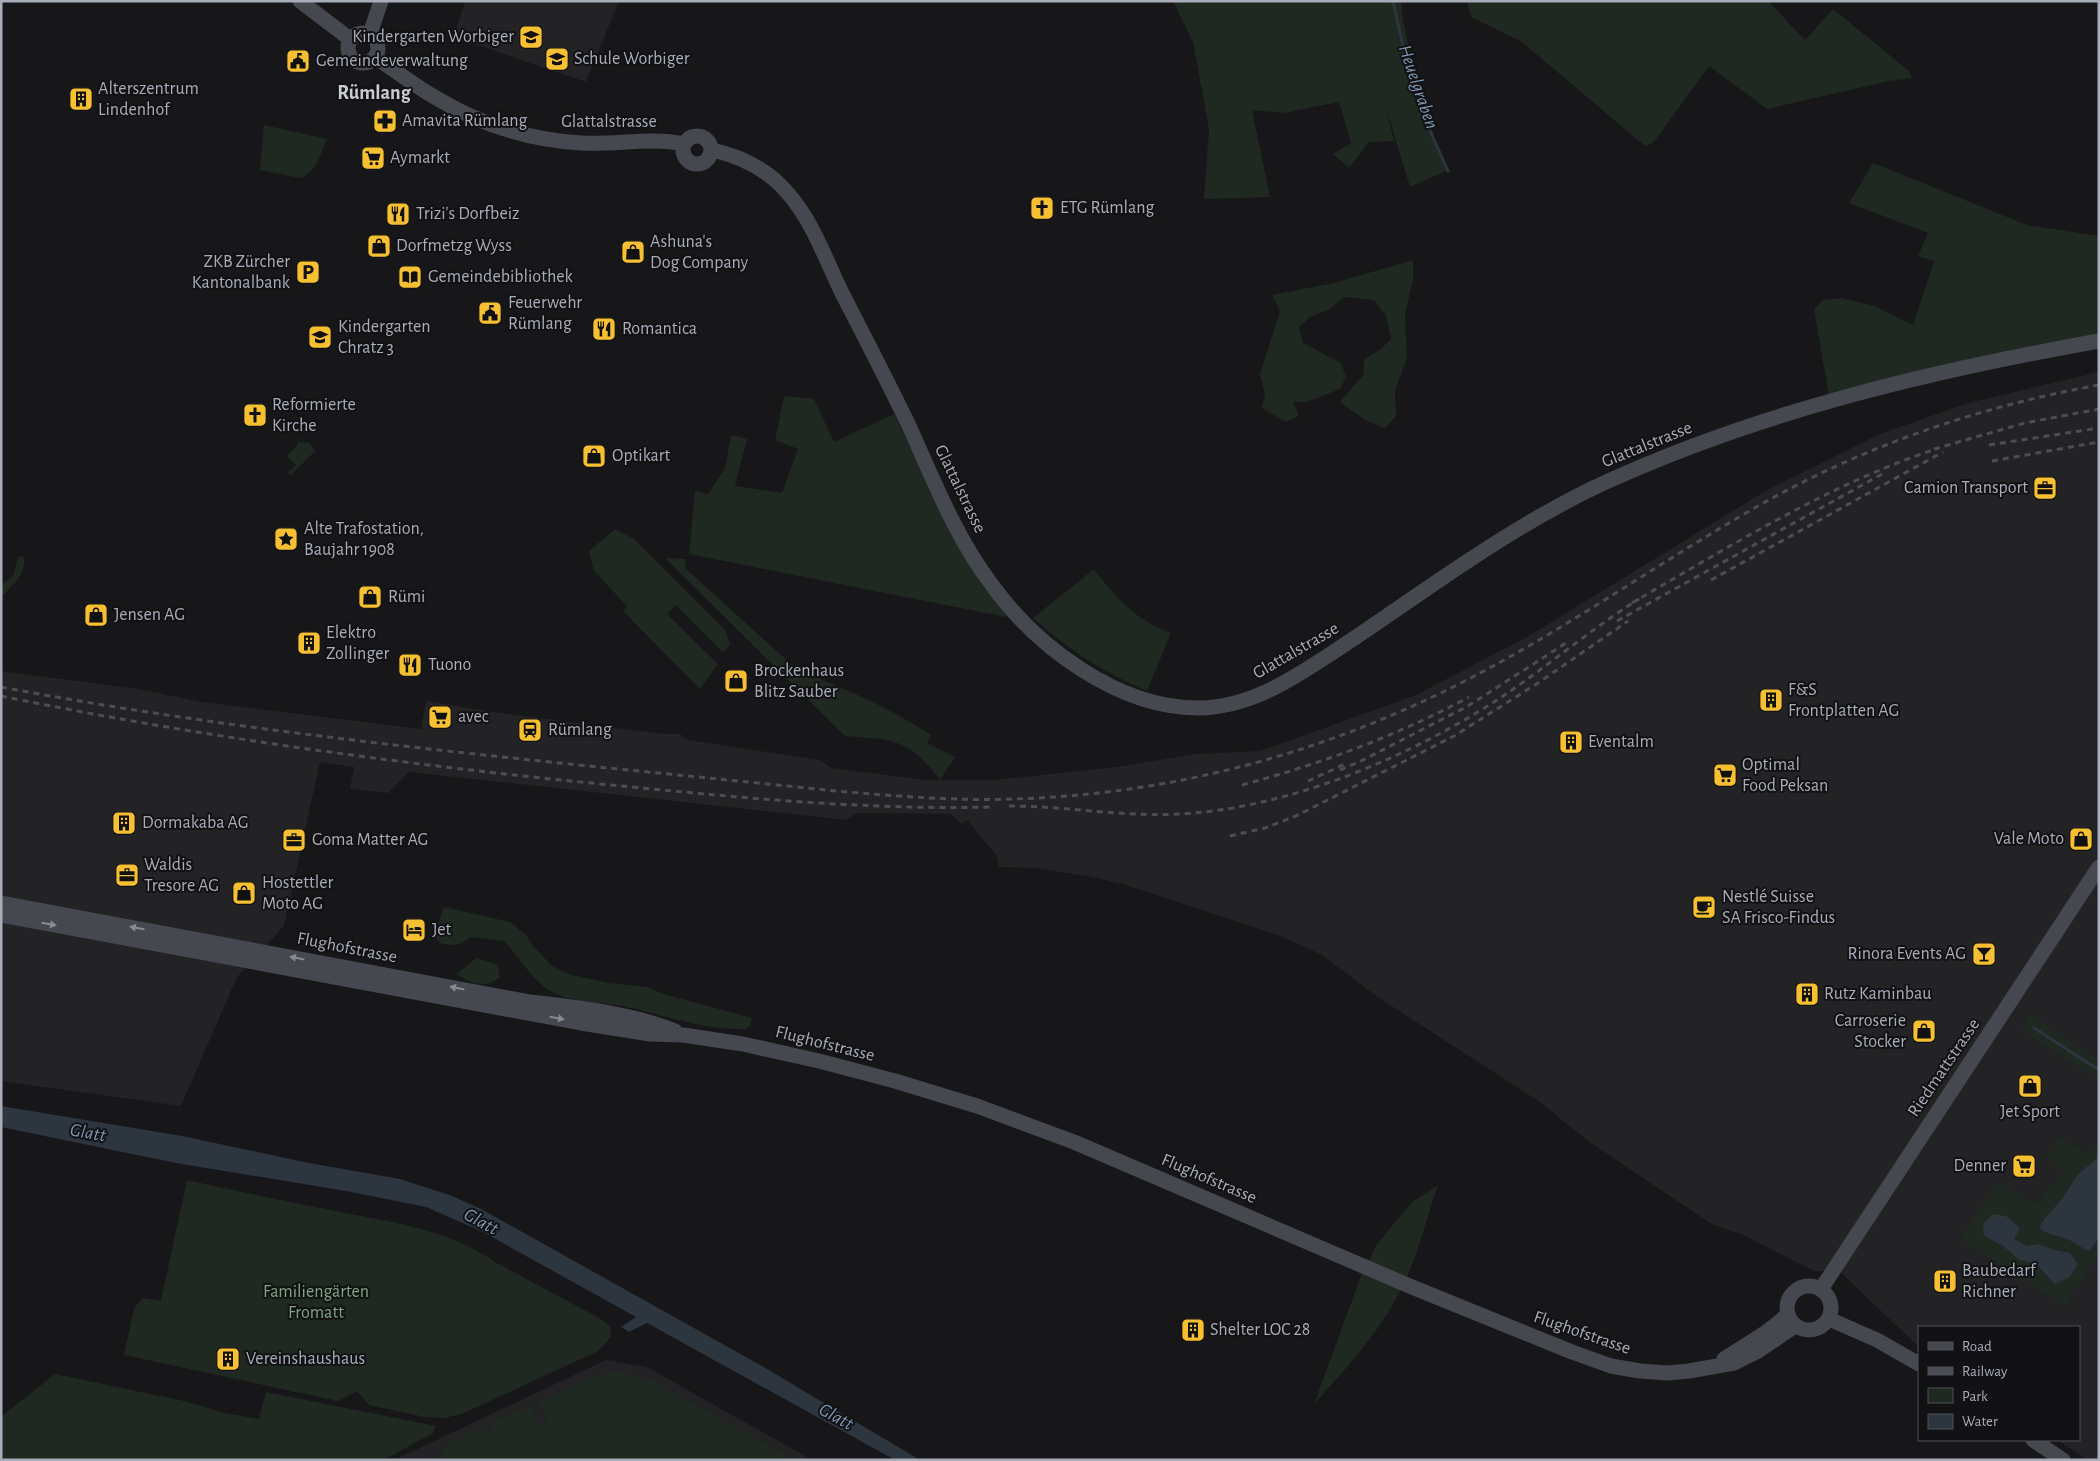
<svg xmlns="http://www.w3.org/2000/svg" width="2100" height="1461" viewBox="0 0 2100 1461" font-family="'Alegreya Sans',sans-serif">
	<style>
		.built { fill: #232326 }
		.green { fill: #1f2821 }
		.water { fill: #2d353e }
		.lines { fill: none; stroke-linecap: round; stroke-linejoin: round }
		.stream { stroke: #2d353e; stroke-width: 3 }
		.secondary { stroke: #46484f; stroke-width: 15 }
		.rail { stroke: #4b4d54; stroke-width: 3; stroke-dasharray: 6 5; stroke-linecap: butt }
		.oneway { fill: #868a95 }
		.labels { text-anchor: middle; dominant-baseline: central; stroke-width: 4; stroke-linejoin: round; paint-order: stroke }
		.poi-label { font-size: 18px; fill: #a9adba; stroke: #121214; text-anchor: start }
		.street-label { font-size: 18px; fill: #a9adba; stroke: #121214 }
		.park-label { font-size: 18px; fill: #80a584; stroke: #121214 }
		.water-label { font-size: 19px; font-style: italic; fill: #7f99b5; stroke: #121214 }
		.quarter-label { font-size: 20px; font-weight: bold; fill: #caccd5; stroke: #121214 }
	</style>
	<rect width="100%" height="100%" fill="#171719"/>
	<g class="built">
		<polygon points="465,1 619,1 586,82 454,37"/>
		<polygon points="2099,372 2099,1460 2088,1460 2057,1440 2079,1440 2079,1327 1919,1327 1919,1347 1839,1271 1814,1271 1741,1234 1713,1225 1588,1141 1540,1102 1376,996 1322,955 1283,937 1123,884 1087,876 1035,868 999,867 996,855 967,820 961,824 951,814 856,813 846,820 409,772 388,793 350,789 354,767 320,762 284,926 237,977 181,1106 1,1081 1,671 138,689 202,702 421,729 426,701 500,713 664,734 680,734 688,740 819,760 832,768 925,780 994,780 1117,767 1196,754 1260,751 1416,695 1527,637 1767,490 1880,434 1968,403"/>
		<polygon points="606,1360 647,1367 812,1460 394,1460"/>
	</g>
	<g class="green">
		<polygon points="1173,1 1401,1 1403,21 1425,118 1448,170 1410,187 1386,108 1394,141 1369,142 1349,168 1333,154 1351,143 1339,102 1283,113 1252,110 1270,197 1204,199 1209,129 1193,42"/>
		<polygon points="1467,1 1768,1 1805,40 1833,9 1909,71 1912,78 1889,81 1767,109 1709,66 1653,143 1645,146 1522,42 1471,17"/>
		<path d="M 264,125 L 327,139 C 321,153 316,173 300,178 L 260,170 Z"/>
		<polygon points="1873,163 2027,225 2099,236 2099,335 1829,396 1814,309 1823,300 1841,298 1875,306 1913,325 1934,261 1918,256 1928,233 1849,203"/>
		<polygon points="1413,260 1413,279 1405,315 1407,358 1395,390 1396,416 1385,428 1365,420 1340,402 1363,375 1364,360 1381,349 1391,339 1386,316 1374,300 1344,297 1330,309 1310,317 1299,327 1303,343 1341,363 1346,377 1340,389 1307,402 1293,402 1299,416 1286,422 1262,408 1265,394 1260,374 1280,311 1272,295 1334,283"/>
		<polygon points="784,396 814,399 834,442 894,414 945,517 1009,614 1006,617 689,554 695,491 708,494 725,468 731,435 747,439 735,486 782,493 798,449 775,440"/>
		<polygon points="298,442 309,443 315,451 291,475 287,473 296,465 287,456 297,446"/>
		<polygon points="615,529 634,539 725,630 730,644 723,653 676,605 667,614 718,664 700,689 623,611 627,606 594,571 589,551"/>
		<path d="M 22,556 L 25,558 C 23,580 13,583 1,598 L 1,586 L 14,574 L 18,557 Z"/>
		<path d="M 665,558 L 686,559 L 685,568 L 791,664 C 808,676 826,681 844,689 C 875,702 903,717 931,735 L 927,743 L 955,757 L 940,780 C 909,739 893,739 845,736 Z"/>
		<path d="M 1094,569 C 1118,600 1133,618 1171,633 L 1147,691 C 1104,673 1068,649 1033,618 Z"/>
		<path d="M 444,907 L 510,922 L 526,935 L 534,947 L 552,966 L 571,975 L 609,983 L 647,987 L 664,994 L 752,1018 L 751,1024 L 746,1029 C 704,1031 663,1014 622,1006 C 599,1002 575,1003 554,993 C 534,983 519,957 504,941 L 472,937 L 457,945 L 441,944 L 434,936 Z"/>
		<path d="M 476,958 L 498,965 L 500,977 C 487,989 470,984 457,974 Z"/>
		<polygon points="2031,1014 2099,1061 2099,1080 2020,1029"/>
		<polygon points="2060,1137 2086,1153 2099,1143 2099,1254 2064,1306 1960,1239 1987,1198 2001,1182 2036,1206 2063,1171 2045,1158"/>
		<path d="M 187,1180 C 233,1190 279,1200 325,1209 C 382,1221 446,1227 495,1262 L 599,1318 L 610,1326 L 611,1337 L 598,1351 L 464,1413 L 445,1418 L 425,1417 L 369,1405 L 357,1391 L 338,1401 L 124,1355 L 134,1308 L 143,1298 L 161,1301 Z"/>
		<path d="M 1438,1185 C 1426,1219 1418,1257 1401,1289 C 1380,1332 1346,1369 1314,1404 L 1361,1276 L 1377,1244 L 1412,1202 Z"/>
		<path d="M 606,1373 L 624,1373 L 650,1379 L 794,1460 L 438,1460 C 447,1441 467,1434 484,1426 L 491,1439 L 493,1439 L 489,1424 L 530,1406 L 540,1424 L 547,1423 L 545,1413 L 540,1407 L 541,1401 L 590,1377 Z"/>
		<polygon points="55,1374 184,1401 225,1413 259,1419 266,1392 436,1426 432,1434 383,1460 1,1460 1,1417"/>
	</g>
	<g class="water">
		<polygon points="1,1106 182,1136 309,1163 400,1179 452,1196 481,1209 762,1366 920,1460 895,1460 647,1323 629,1332 621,1327 636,1317 483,1232 426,1207 346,1191 176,1163 1,1127"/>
		<path d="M 2099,1157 L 2099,1237 L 2090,1251 C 2083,1250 2081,1246 2075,1243 C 2064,1236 2050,1236 2040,1229 L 2041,1223 L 2062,1199 L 2078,1174 Z"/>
		<polygon points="1993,1214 2006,1216 2020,1228 2014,1239 2027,1246 2039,1244 2051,1249 2070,1253 2078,1264 2070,1277 2055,1284 2037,1265 2018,1259 2002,1245 1984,1236 1983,1224"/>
	</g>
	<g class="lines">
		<g class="stream">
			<polyline points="1393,1 1409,74 1427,124 1448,171"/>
			<polyline points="2034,1028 2099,1070"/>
		</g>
		<g class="secondary">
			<polyline points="300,1 350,39"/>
			<circle cx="363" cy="48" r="15"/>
			<polyline points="370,34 381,1"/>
			<path d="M 375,57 C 396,71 416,87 438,99 C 483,126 530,140 582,143 C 616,145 649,137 684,144"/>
			<circle cx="697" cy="150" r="14"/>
			<path d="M 712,150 C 736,155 756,164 775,180 C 809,210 823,254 842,293 C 865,338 888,382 910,428 C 934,481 956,538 992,585 C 1037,647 1118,708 1198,708 C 1250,708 1294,678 1335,651 C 1370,628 1404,604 1438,581 C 1491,545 1547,509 1606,482 C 1762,411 1931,371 2099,341"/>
			<path d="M 1,903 L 530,1002 C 576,1007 633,1014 675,1031"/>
			<polyline points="1,915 581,1023 650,1034 683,1035 743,1044 819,1061 895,1081 977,1106 1074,1142 1412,1287 1572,1352 1611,1366 1640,1371 1667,1373 1689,1371 1734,1363 1758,1351 1795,1326"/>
			<circle cx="1809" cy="1308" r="22"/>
			<polyline points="1821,1289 2099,867"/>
			<polyline points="1829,1319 1877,1340 1919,1364"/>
			<path d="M 1724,1359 C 1746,1344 1769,1333 1788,1314"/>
			<polyline points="2033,1440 2063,1460"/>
		</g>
		<g class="rail">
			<polyline points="1989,445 2099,428"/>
			<polyline points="1934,449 2025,423 2099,409"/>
			<polyline points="1992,461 2099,442"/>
			<polyline points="1711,580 1943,452"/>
			<path d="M 1632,603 C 1732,545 1829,484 1939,448"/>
			<polyline points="1617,621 1884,473"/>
			<path d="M 1,687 C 277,739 557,762 836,791 C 895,796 953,801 1012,799 C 1165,795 1314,756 1451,688 C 1560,634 1660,561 1767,501 C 1870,444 1982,406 2099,385"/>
			<path d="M 1,696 C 206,738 413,766 621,786 C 744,798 867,810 991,807"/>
			<polyline points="1340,770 1361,761 1468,706 1566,643"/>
			<polyline points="1308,781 1345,764"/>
			<path d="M 1242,785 C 1323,763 1394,737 1469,697"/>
			<path d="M 1009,806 C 1070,806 1132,819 1194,813 C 1298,804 1413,755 1500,698 C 1547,667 1591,629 1639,599"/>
			<polyline points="1230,836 1265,828 1296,816 1454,736 1538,683 1628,621"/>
		</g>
	</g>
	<defs><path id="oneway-solid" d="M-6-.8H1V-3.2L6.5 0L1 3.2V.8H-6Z" transform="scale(1.25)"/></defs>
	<g class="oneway">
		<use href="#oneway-solid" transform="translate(49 924) rotate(10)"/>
		<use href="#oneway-solid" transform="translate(137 928) rotate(-170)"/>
		<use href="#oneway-solid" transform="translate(297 958) rotate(-169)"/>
		<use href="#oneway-solid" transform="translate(457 988) rotate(-169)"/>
		<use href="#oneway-solid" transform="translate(557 1018) rotate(10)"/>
	</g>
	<defs>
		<g id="school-square" transform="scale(1.25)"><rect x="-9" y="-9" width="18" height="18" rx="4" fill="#f7c032" stroke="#121214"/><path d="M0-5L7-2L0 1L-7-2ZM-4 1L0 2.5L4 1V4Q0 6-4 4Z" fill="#111"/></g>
		<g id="civic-square" transform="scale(1.25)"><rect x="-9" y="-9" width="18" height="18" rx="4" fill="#f7c032" stroke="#121214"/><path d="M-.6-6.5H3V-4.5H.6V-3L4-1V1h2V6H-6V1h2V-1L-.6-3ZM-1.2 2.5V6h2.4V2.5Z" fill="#111"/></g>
		<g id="building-square" transform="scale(1.25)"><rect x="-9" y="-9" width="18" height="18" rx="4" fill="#f7c032" stroke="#121214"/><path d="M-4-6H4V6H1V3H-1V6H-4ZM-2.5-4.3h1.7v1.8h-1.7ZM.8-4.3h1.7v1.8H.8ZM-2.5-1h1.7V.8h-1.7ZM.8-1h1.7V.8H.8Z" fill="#111"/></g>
		<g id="pharmacy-square" transform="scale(1.25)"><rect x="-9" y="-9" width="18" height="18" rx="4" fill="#f7c032" stroke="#121214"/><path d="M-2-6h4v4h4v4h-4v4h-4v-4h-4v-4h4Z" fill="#111"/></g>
		<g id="supermarket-square" transform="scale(1.25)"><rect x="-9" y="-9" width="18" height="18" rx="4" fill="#f7c032" stroke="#121214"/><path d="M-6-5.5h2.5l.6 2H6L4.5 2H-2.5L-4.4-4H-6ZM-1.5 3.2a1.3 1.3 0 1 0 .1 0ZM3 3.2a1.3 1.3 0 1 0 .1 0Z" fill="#111"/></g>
		<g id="church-square" transform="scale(1.25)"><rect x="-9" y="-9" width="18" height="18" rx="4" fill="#f7c032" stroke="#121214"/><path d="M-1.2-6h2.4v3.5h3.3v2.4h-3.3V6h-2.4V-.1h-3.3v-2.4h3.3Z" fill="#111"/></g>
		<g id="restaurant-square" transform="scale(1.25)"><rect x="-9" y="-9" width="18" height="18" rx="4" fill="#f7c032" stroke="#121214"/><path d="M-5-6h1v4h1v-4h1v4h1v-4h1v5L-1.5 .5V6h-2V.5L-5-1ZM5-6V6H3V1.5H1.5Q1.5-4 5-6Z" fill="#111"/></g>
		<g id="shop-square" transform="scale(1.25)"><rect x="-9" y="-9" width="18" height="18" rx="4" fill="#f7c032" stroke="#121214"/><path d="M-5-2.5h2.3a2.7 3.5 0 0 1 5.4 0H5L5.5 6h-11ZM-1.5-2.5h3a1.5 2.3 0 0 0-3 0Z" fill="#111"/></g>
		<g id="parking-square" transform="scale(1.25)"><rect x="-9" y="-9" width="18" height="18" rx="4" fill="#f7c032" stroke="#121214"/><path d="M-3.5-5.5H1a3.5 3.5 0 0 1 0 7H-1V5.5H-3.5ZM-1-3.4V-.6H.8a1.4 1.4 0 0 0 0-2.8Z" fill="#111"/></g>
		<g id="library-square" transform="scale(1.25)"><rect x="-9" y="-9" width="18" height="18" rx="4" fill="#f7c032" stroke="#121214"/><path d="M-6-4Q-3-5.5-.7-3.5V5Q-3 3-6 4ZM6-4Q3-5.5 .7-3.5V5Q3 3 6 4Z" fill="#111"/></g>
		<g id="office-square" transform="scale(1.25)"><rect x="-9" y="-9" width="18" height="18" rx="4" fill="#f7c032" stroke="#121214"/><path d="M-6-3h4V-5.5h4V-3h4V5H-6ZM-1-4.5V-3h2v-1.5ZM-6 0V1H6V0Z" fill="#111"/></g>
		<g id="sight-square" transform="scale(1.25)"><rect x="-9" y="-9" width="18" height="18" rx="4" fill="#f7c032" stroke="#121214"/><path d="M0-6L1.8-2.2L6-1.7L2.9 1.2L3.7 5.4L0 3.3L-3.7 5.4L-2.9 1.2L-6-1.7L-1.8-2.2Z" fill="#111"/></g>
		<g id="station-square" transform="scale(1.25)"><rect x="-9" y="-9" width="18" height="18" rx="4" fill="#f7c032" stroke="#121214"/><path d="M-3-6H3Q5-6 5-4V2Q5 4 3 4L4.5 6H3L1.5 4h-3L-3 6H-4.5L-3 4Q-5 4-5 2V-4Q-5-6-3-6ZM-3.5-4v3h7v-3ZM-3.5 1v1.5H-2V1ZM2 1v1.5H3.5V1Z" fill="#111"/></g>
		<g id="cafe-square" transform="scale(1.25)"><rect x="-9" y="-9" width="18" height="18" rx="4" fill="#f7c032" stroke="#121214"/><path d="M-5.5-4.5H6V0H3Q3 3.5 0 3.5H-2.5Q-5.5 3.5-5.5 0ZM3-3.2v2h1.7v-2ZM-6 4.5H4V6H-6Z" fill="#111"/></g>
		<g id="hotel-square" transform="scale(1.25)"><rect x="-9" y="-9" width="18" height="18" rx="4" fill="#f7c032" stroke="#121214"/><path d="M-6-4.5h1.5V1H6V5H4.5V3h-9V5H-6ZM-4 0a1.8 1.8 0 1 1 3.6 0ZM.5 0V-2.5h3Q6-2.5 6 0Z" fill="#111"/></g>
		<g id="bar-square" transform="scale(1.25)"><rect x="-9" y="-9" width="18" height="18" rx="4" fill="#f7c032" stroke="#121214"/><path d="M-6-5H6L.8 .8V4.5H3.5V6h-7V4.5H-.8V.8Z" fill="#111"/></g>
	</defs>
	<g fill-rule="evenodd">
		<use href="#school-square" x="531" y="37"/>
		<use href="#school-square" x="557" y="59"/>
		<use href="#civic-square" x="298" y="61"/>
		<use href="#building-square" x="81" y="99"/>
		<use href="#pharmacy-square" x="385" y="121"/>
		<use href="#supermarket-square" x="373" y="158"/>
		<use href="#church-square" x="1042" y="208"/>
		<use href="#restaurant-square" x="398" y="214"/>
		<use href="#shop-square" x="379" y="246"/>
		<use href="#shop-square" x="633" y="252"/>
		<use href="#parking-square" x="308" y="272"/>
		<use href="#library-square" x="410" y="277"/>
		<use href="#civic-square" x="490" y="313"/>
		<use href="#restaurant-square" x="604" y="329"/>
		<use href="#school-square" x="320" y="337"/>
		<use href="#church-square" x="255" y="415"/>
		<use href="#shop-square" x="594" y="456"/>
		<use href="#office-square" x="2045" y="488"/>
		<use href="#sight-square" x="286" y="539"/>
		<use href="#shop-square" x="370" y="597"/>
		<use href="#shop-square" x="96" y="615"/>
		<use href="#building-square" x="309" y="643"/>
		<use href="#restaurant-square" x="410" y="665"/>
		<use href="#shop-square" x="736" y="681"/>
		<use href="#building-square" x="1771" y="700"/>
		<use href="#supermarket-square" x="440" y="717"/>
		<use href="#station-square" x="530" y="730"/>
		<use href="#building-square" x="1571" y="742"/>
		<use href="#supermarket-square" x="1725" y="775"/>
		<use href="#building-square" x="124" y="823"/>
		<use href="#shop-square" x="2081" y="839"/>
		<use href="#office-square" x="294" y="840"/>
		<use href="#office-square" x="127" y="875"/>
		<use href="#shop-square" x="244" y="893"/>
		<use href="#cafe-square" x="1704" y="907"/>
		<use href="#hotel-square" x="414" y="930"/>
		<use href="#bar-square" x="1984" y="954"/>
		<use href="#building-square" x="1807" y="994"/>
		<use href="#shop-square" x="1924" y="1031"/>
		<use href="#shop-square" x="2030" y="1086"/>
		<use href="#supermarket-square" x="2024" y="1166"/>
		<use href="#building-square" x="1945" y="1281"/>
		<use href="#building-square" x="1193" y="1330"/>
		<use href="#building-square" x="228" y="1359"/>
	</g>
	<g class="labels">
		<g class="poi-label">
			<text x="514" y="37" text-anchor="end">Kindergarten Worbiger</text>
			<text x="574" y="59">Schule Worbiger</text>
			<text x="316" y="61">Gemeindeverwaltung</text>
			<text x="98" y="89">Alterszentrum<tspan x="98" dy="21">Lindenhof</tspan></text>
			<text x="402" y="121">Amavita Rümlang</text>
			<text x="390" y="158">Aymarkt</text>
			<text x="1060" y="208">ETG Rümlang</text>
			<text x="416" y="214">Trizi's Dorfbeiz</text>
			<text x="650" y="242">Ashuna's<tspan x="650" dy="21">Dog Company</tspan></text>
			<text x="396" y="246">Dorfmetzg Wyss</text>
			<text x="290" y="262" text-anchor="end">ZKB Zürcher<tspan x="290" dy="21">Kantonalbank</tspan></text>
			<text x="428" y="277">Gemeindebibliothek</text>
			<text x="508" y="303">Feuerwehr<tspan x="508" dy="21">Rümlang</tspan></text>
			<text x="338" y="327">Kindergarten<tspan x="338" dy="21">Chratz 3</tspan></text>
			<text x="622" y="329">Romantica</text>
			<text x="272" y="405">Reformierte<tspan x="272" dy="21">Kirche</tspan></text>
			<text x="612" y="456">Optikart</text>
			<text x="2028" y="488" text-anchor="end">Camion Transport</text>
			<text x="304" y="529">Alte Trafostation,<tspan x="304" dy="21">Baujahr 1908</tspan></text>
			<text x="388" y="597">Rümi</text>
			<text x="114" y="615">Jensen AG</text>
			<text x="326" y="633">Elektro<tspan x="326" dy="21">Zollinger</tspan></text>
			<text x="428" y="665">Tuono</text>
			<text x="754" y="671">Brockenhaus<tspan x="754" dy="21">Blitz Sauber</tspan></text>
			<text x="1788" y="690">F&amp;S<tspan x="1788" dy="21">Frontplatten AG</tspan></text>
			<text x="458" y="717">avec</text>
			<text x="548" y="730">Rümlang</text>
			<text x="1588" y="742">Eventalm</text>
			<text x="1742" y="765">Optimal<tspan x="1742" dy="21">Food Peksan</tspan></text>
			<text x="142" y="823">Dormakaba AG</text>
			<text x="2064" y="839" text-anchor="end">Vale Moto</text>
			<text x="312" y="840">Goma Matter AG</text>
			<text x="144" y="865">Waldis<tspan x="144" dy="21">Tresore AG</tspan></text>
			<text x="262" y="883">Hostettler<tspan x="262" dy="21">Moto AG</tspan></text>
			<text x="1722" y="897">Nestlé Suisse<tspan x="1722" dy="21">SA Frisco-Findus</tspan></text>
			<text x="432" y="930">Jet</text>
			<text x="1966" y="954" text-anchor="end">Rinora Events AG</text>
			<text x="1824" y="994">Rutz Kaminbau</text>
			<text x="1906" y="1021" text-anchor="end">Carroserie<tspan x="1906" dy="21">Stocker</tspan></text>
			<text x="2030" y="1112" text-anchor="middle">Jet Sport</text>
			<text x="2006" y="1166" text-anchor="end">Denner</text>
			<text x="1962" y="1271">Baubedarf<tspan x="1962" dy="21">Richner</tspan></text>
			<text x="1210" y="1330">Shelter LOC 28</text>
			<text x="246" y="1359">Vereinshaushaus</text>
		</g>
		<g class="street-label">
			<text x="609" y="122">Glattalstrasse</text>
			<text transform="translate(1647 445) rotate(-22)">Glattalstrasse</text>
			<text transform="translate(960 489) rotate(64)">Glattalstrasse</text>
			<text transform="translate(1296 651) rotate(-30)">Glattalstrasse</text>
			<text transform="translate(347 948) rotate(11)">Flughofstrasse</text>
			<text transform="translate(825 1044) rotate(14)">Flughofstrasse</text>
			<text transform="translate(1944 1068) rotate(-56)">Riedmattstrasse</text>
			<text transform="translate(1209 1179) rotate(23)">Flughofstrasse</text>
			<text transform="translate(1582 1333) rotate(19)">Flughofstrasse</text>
		</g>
		<g class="park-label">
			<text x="316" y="1292">Familiengärten<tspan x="316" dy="21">Fromatt</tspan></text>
		</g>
		<g class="water-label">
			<text transform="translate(1418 87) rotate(71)">Heuelgraben</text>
			<text transform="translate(88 1133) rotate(10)">Glatt</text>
			<text transform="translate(481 1222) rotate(29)">Glatt</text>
			<text transform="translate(836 1417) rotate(29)">Glatt</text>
		</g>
		<g class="quarter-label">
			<text x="374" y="93">Rümlang</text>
		</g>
	</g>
	<rect width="2100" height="1461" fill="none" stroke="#a9adba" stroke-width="5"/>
	<rect x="1918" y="1326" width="162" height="115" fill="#121214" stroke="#4e5056"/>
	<rect x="1928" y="1342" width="25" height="8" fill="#46484f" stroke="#4e5056"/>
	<text x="1962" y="1351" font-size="15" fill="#a9adba">Road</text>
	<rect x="1928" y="1367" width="25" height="8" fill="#4b4d54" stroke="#4e5056"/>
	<text x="1962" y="1376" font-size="15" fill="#a9adba">Railway</text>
	<rect x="1928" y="1388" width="25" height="15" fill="#1f2821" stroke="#4e5056"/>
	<text x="1962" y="1401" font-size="15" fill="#a9adba">Park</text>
	<rect x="1928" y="1414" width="25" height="15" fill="#2d353e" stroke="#4e5056"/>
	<text x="1962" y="1426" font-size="15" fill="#a9adba">Water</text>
</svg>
